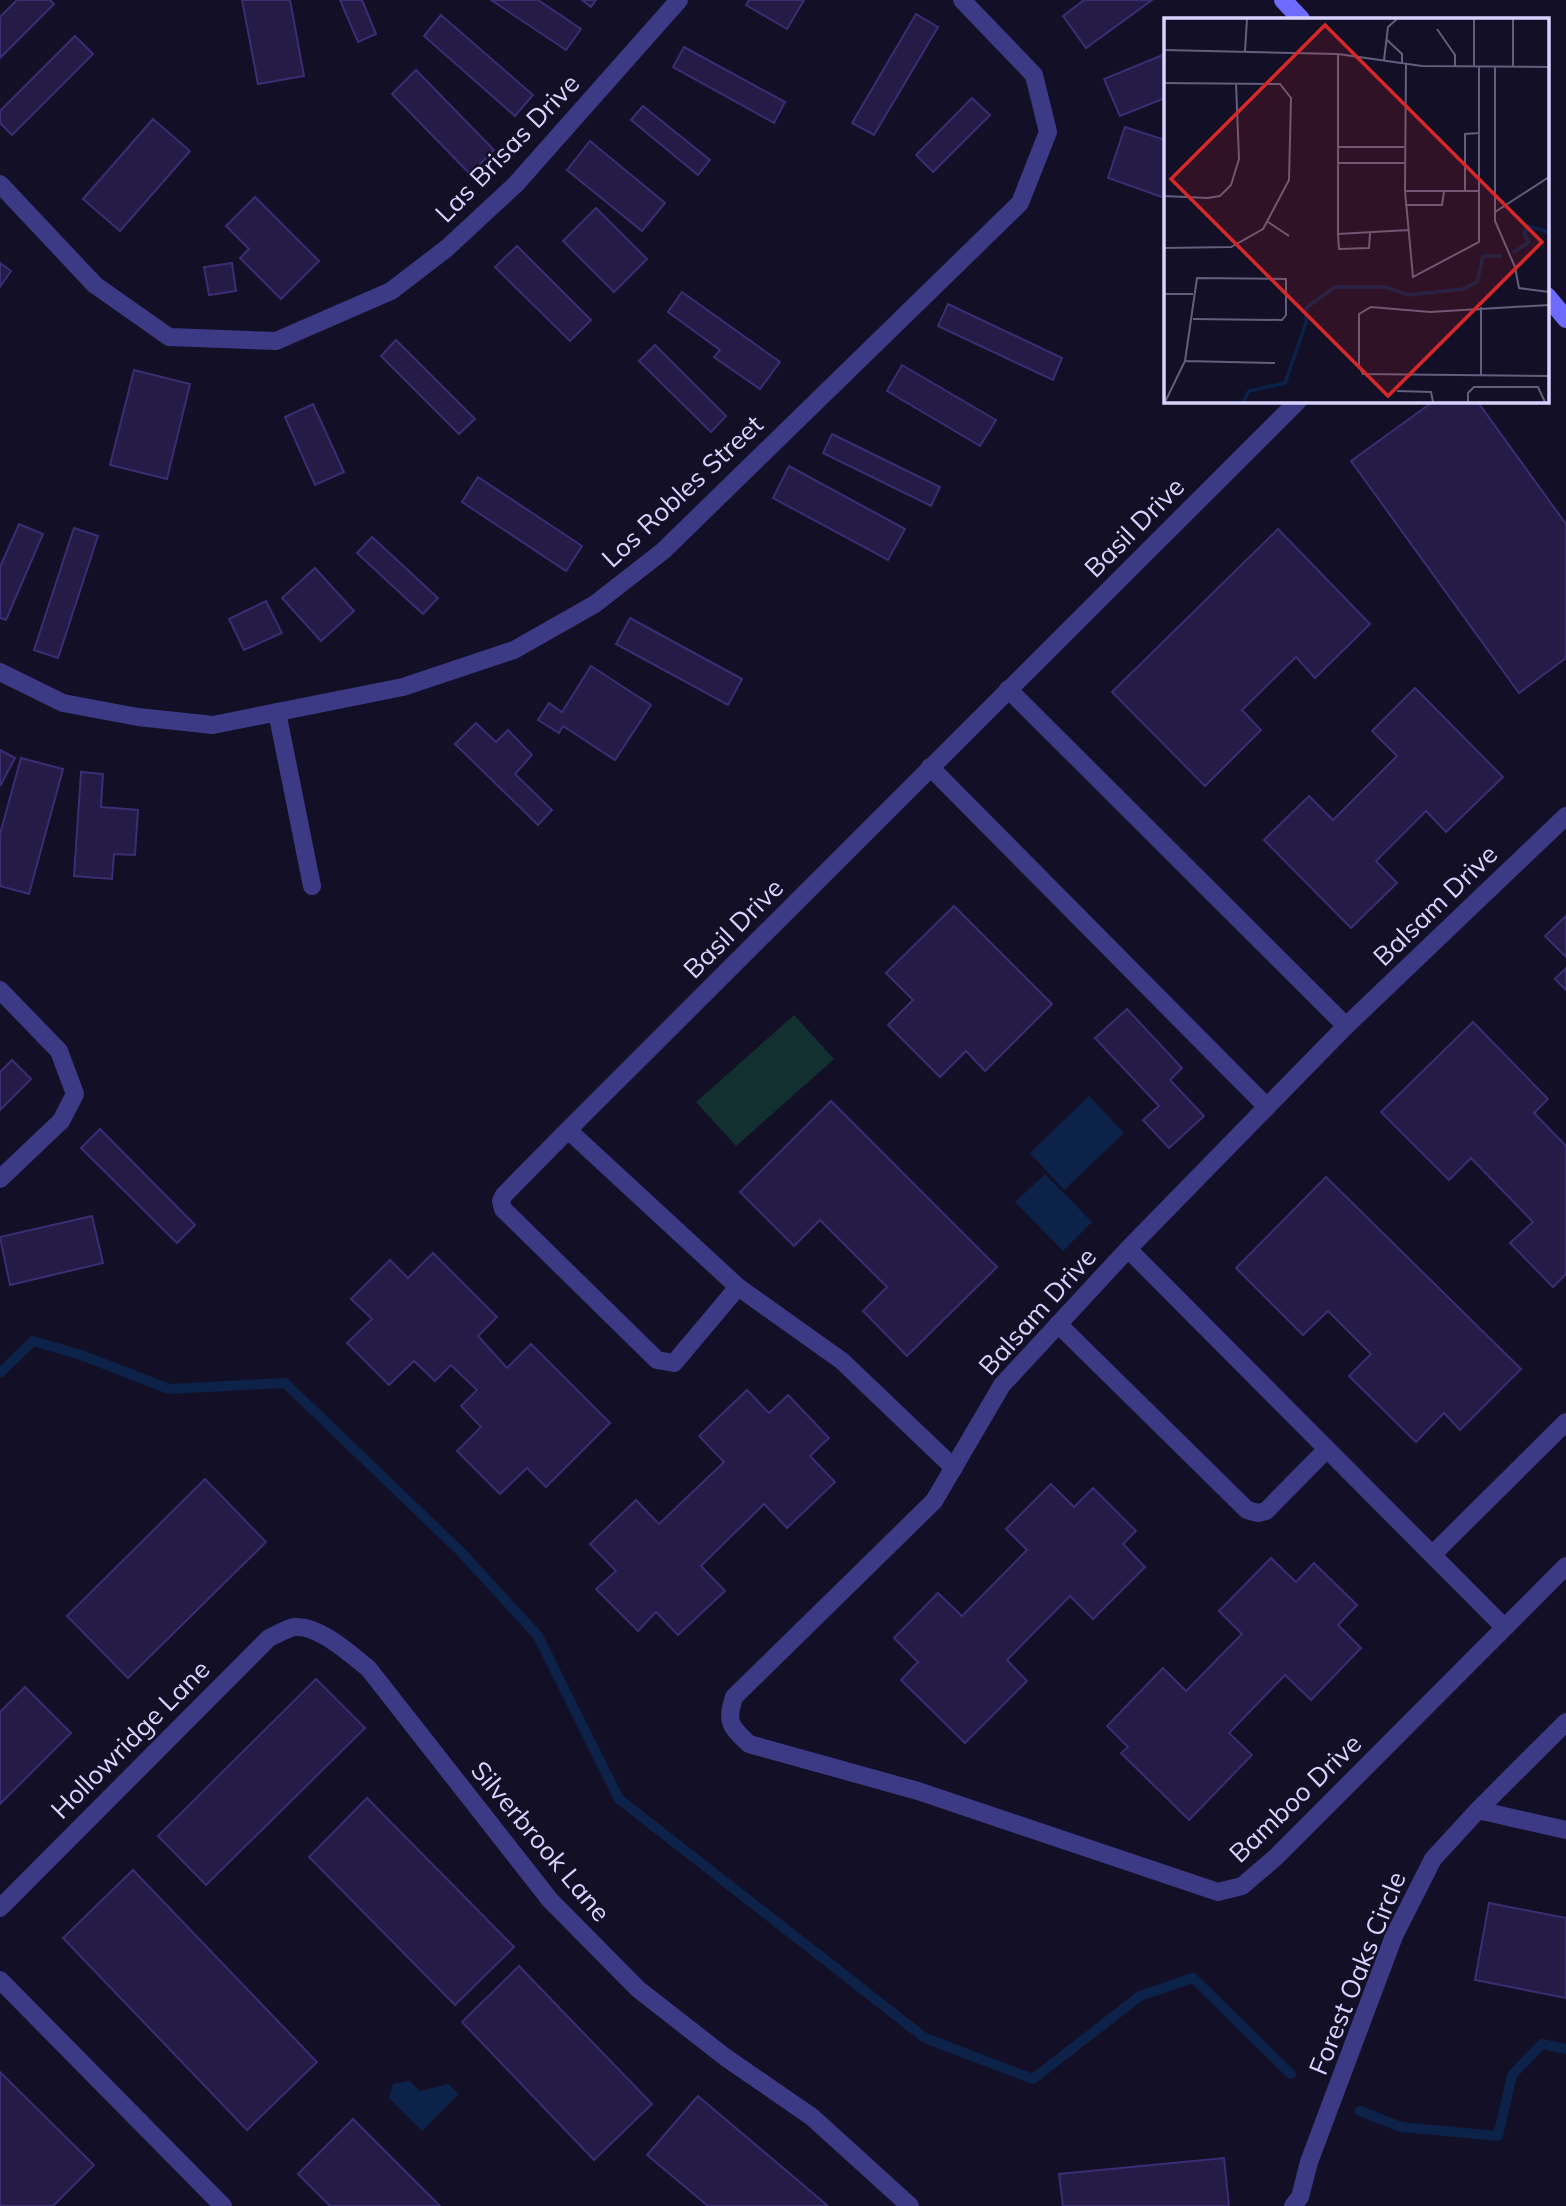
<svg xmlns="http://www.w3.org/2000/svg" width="1566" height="2206" viewBox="0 0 1566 2206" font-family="Mulish,sans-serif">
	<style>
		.green { fill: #12302f }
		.water { fill: #0c2248 }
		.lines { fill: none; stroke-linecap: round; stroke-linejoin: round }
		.stream { stroke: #0c2248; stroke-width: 10 }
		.building { fill: #241b47; stroke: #3b2d73; stroke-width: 2 }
		.lane { stroke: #3d3a85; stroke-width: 18 }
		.street { stroke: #3d3a85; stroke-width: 18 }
		.secondary { stroke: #6f6bff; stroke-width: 18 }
		.labels { text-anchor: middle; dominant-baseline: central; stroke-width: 5; stroke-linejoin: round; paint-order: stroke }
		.street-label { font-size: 26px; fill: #d9d4ff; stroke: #130f26 }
		.inset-river { fill: none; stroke: #0c2248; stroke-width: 3.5 }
		.inset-road { fill: none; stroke: #625e7d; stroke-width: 2 }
		.view { fill: #d62828; fill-opacity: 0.15; stroke: #d62828; stroke-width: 3.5 }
		.inset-edge { fill: none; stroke: #d9d4ff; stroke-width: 3.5 }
	</style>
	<rect width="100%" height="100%" fill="#130f26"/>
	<polygon class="green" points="794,1015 834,1059 736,1146 696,1102"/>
	<g class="water">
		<polygon points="1089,1096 1124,1133 1064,1190 1030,1153"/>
		<polygon points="1045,1174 1092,1222 1063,1251 1015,1202"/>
		<polygon points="410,2081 420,2091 448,2084 459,2094 422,2131 389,2098 393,2084"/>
	</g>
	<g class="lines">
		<g class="stream">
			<polyline points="0,1373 33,1341 81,1355 169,1389 285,1383 461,1552 538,1636 619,1799 925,2038 1033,2079 1140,1996 1193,1978 1291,2074"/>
			<polyline points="1360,2111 1401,2127 1498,2136 1512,2075 1542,2044 1566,2049"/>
		</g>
	</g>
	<g class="building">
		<polygon points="17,0 50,0 54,4 0,58 0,17"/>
		<polygon points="242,0 290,0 304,76 258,84"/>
		<polygon points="340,0 362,0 376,34 358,42"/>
		<polygon points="491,0 538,0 581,29 566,50"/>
		<polygon points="582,0 596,0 591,7"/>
		<polygon points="749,0 804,0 787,29 746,5"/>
		<polygon points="1084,0 1152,0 1086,48 1063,16"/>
		<polygon points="916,14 938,27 874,135 852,123"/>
		<polygon points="441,15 533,95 515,116 424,36"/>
		<polygon points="75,36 93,54 12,135 0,123 0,111"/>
		<polygon points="684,47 785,102 774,123 673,67"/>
		<polygon points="1165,54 1165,98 1120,116 1104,79"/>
		<polygon points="416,70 494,150 470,174 392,94"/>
		<polygon points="972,98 990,115 933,172 916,155"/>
		<polygon points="643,106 710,160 698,175 631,120"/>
		<polygon points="153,119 190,151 120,231 83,199"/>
		<polygon points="1125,127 1165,140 1165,198 1108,178"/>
		<polygon points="590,141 665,203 642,231 567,170"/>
		<polygon points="255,197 319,261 281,299 240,258 249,249 226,226"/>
		<polygon points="596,208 647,259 614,292 563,241"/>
		<polygon points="517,246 591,320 570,341 495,267"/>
		<polygon points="0,263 11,271 0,287"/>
		<polygon points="232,263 236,291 209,295 204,267"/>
		<polygon points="682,292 780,362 760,389 714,357 720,350 668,312"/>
		<polygon points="948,304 1062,358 1053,380 938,326"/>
		<polygon points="396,340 475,419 459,434 381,356"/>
		<polygon points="655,345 726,416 711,432 639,361"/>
		<polygon points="902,365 996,420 980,446 887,391"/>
		<polygon points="134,370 190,384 167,479 110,465"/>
		<polygon points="1434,401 1477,401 1566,524 1566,658 1519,693 1351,461"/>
		<polygon points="313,404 344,472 315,485 285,417"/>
		<polygon points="832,434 940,487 931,506 823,453"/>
		<polygon points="789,466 905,529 888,560 773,498"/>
		<polygon points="478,477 582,546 566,571 462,502"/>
		<polygon points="19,524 43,534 6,620 0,618 0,567"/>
		<polygon points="74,528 98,536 58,658 34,650"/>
		<polygon points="1278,529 1370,624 1315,678 1296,657 1242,710 1261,730 1205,786 1112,692"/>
		<polygon points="372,537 438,598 423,614 357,553"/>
		<polygon points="315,568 354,611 321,641 282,598"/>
		<polygon points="266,601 282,633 244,650 229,619"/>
		<polygon points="630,618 742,679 728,705 616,644"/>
		<polygon points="591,666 651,705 615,760 563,726 559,733 538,720 549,703 562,712"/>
		<polygon points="1415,688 1503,777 1446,832 1426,811 1376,861 1397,883 1351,928 1264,840 1309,796 1333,820 1397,756 1372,731"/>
		<polygon points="476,723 496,742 508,730 532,755 515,774 552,810 538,825 455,744"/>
		<polygon points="0,750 15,758 0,786"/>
		<polygon points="21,758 63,769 29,894 0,886 0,834"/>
		<polygon points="81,772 103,774 101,807 138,810 135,855 114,854 112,879 74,876"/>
		<polygon points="954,906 1052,1004 985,1071 966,1051 940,1077 888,1025 913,1000 886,973"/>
		<polygon points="1566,916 1566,957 1545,936"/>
		<polygon points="1566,968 1566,990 1555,979"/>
		<polygon points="1127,1009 1182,1068 1170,1080 1204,1116 1169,1148 1143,1120 1159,1106 1095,1038"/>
		<polygon points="1473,1022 1548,1099 1534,1113 1566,1146 1566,1274 1553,1287 1510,1243 1533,1222 1471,1158 1449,1180 1381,1112"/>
		<polygon points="12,1060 31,1079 0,1110 0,1072"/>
		<polygon points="831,1101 997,1267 907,1356 863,1311 887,1287 820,1220 794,1246 740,1192"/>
		<polygon points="100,1129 195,1225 177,1243 81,1148"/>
		<polygon points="1326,1177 1521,1369 1460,1430 1444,1413 1416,1442 1349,1376 1371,1354 1328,1311 1303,1335 1236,1268"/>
		<polygon points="92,1216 103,1263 10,1285 0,1237"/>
		<polygon points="433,1253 497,1317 478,1336 507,1368 531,1344 610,1423 546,1487 527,1468 500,1494 457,1451 481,1427 461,1406 477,1390 451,1365 435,1381 414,1361 389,1385 347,1343 372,1319 351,1299 390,1260 408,1278"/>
		<polygon points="747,1390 769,1413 788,1395 829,1438 810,1456 835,1482 787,1528 764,1504 701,1566 725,1591 678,1635 656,1612 638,1631 596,1589 616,1571 590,1544 636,1500 659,1524 724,1462 699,1436"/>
		<polygon points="205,1479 266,1542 128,1678 67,1616"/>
		<polygon points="1051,1484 1074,1507 1093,1488 1136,1531 1123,1544 1145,1567 1093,1619 1070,1596 1007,1660 1027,1681 965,1743 901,1680 918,1662 894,1638 938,1593 962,1616 1027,1550 1006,1529"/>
		<polygon points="1271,1558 1296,1582 1314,1563 1357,1605 1338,1625 1361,1648 1311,1700 1285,1675 1229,1733 1252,1755 1189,1820 1121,1753 1128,1747 1107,1726 1163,1668 1186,1691 1242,1634 1219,1611"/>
		<polygon points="316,1679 365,1728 206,1885 158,1836"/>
		<polygon points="25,1687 71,1733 0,1804 0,1712"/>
		<polygon points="367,1798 514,1947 455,2005 309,1857"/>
		<polygon points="133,1870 317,2062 247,2130 63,1938"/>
		<polygon points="1489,1903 1566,1918 1566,1998 1475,1980"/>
		<polygon points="519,1966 652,2104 594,2160 462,2022"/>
		<polygon points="0,2072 94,2165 53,2206 0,2206"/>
		<polygon points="698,2096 828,2206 708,2206 647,2155"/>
		<polygon points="353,2119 440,2206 330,2206 298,2174"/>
		<polygon points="1224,2158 1229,2206 1063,2206 1059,2174"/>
	</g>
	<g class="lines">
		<g class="lane">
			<polyline points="1008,689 1346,1026"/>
			<polyline points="277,712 312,886"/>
			<polyline points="930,767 1267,1107"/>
			<path d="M 1566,816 L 1346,1026 L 1128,1249 L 1002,1385 L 934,1501 L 734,1697 C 726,1723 730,1726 749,1744 L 918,1791 L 1218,1892 L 1242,1886 L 1276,1857 L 1566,1566"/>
			<polyline points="568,1130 504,1195 501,1201 503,1209 657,1360 674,1363 738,1287"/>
			<polyline points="1128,1249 1504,1627"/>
			<polyline points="1058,1324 1247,1510 1258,1513 1266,1511 1327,1449"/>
			<polyline points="954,1468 842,1361 738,1287 568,1130 1298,401"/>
			<polyline points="1433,1554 1566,1422"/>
			<polyline points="1478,1810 1566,1830"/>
			<path d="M 0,1908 L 269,1638 C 276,1635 287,1628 295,1627 C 319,1625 350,1654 368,1668 L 550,1900 L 638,1989 L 725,2057 L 812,2117 L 910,2206"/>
			<polyline points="0,1980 223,2206"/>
			<polyline points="1293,2206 1300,2197 1309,2162 1394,1936 1433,1859 1478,1810 1566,1722"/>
		</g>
		<g class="street">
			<polyline points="0,184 95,285 169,337 276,341 391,291 447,248 516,184 679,0"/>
			<polyline points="0,672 63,703 138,717 213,725 403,687 514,650 595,604 663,551 1020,203 1048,132 1034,75 962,0"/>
			<polyline points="0,990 59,1051 75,1094 61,1121 0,1179"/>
		</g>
		<g class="secondary">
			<polyline points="1283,0 1301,19"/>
			<polyline points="1547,296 1566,319"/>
		</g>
	</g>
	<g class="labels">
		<g class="street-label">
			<text transform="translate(507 148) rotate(-46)">Las Brisas Drive</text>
			<text transform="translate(682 491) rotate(-43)">Los Robles Street</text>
			<text transform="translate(1134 527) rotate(-45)">Basil Drive</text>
			<text transform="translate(1435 905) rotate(-44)">Balsam Drive</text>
			<text transform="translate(733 928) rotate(-45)">Basil Drive</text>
			<text transform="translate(1037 1311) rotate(-48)">Balsam Drive</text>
			<text transform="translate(130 1739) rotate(-45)">Hollowridge Lane</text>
			<text transform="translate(1295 1798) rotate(-44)">Bamboo Drive</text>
			<text transform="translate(541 1841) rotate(50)">Silverbrook Lane</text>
			<text transform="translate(1357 1973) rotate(-68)">Forest Oaks Circle</text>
		</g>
	</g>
	<g transform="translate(1164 18)">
		<rect width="385" height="385" fill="#130f26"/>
		<path class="inset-river" d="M 349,235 L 365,224 L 360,216 L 364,208 L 385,214M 79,384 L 85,373 L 121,365 L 142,305 L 142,290 L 171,269 L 221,269 L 245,277 L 299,271 L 313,264 L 319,238 L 338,238"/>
		<path class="inset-road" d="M 273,11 L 291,37 L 291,48M 222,21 L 238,36 L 238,45M 0,32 L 174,36 L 258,48 L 385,49M 81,33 L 83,1M 174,36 L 174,216 L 245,212M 220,42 L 224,9 L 233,1M 242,46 L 241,173 L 249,259 L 315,224 L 315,49M 310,49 L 310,1M 331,49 L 331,203 L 351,249 L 355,270 L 385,274M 349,49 L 349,1M 0,65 L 116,66 L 127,80 L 125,162 L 99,211 L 67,229 L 0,230M 174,129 L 240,129M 174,145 L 241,145M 241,173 L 315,173M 301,173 L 301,116 L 316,115M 0,178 L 44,180 L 56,178 L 67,167 L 75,141 L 72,65M 241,187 L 278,187 L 280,173M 331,194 L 385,159M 104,204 L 125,218M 174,216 L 175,231 L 205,230 L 206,215M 0,276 L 29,276M 385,287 L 266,294 L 207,289 L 195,296 L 195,348 L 199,356 L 385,358M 21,343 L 111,345M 317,357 L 317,289M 233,373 L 267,374 L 269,384M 1,384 L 21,343 L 33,260 L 122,261 L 122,297 L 118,302 L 29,301M 304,384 L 304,375 L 310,369 L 374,369 L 381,384"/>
		<path class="view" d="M 161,7 L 378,224 L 224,378 L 7,161 Z"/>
		<rect width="385" height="385" class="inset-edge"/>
	</g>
</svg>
